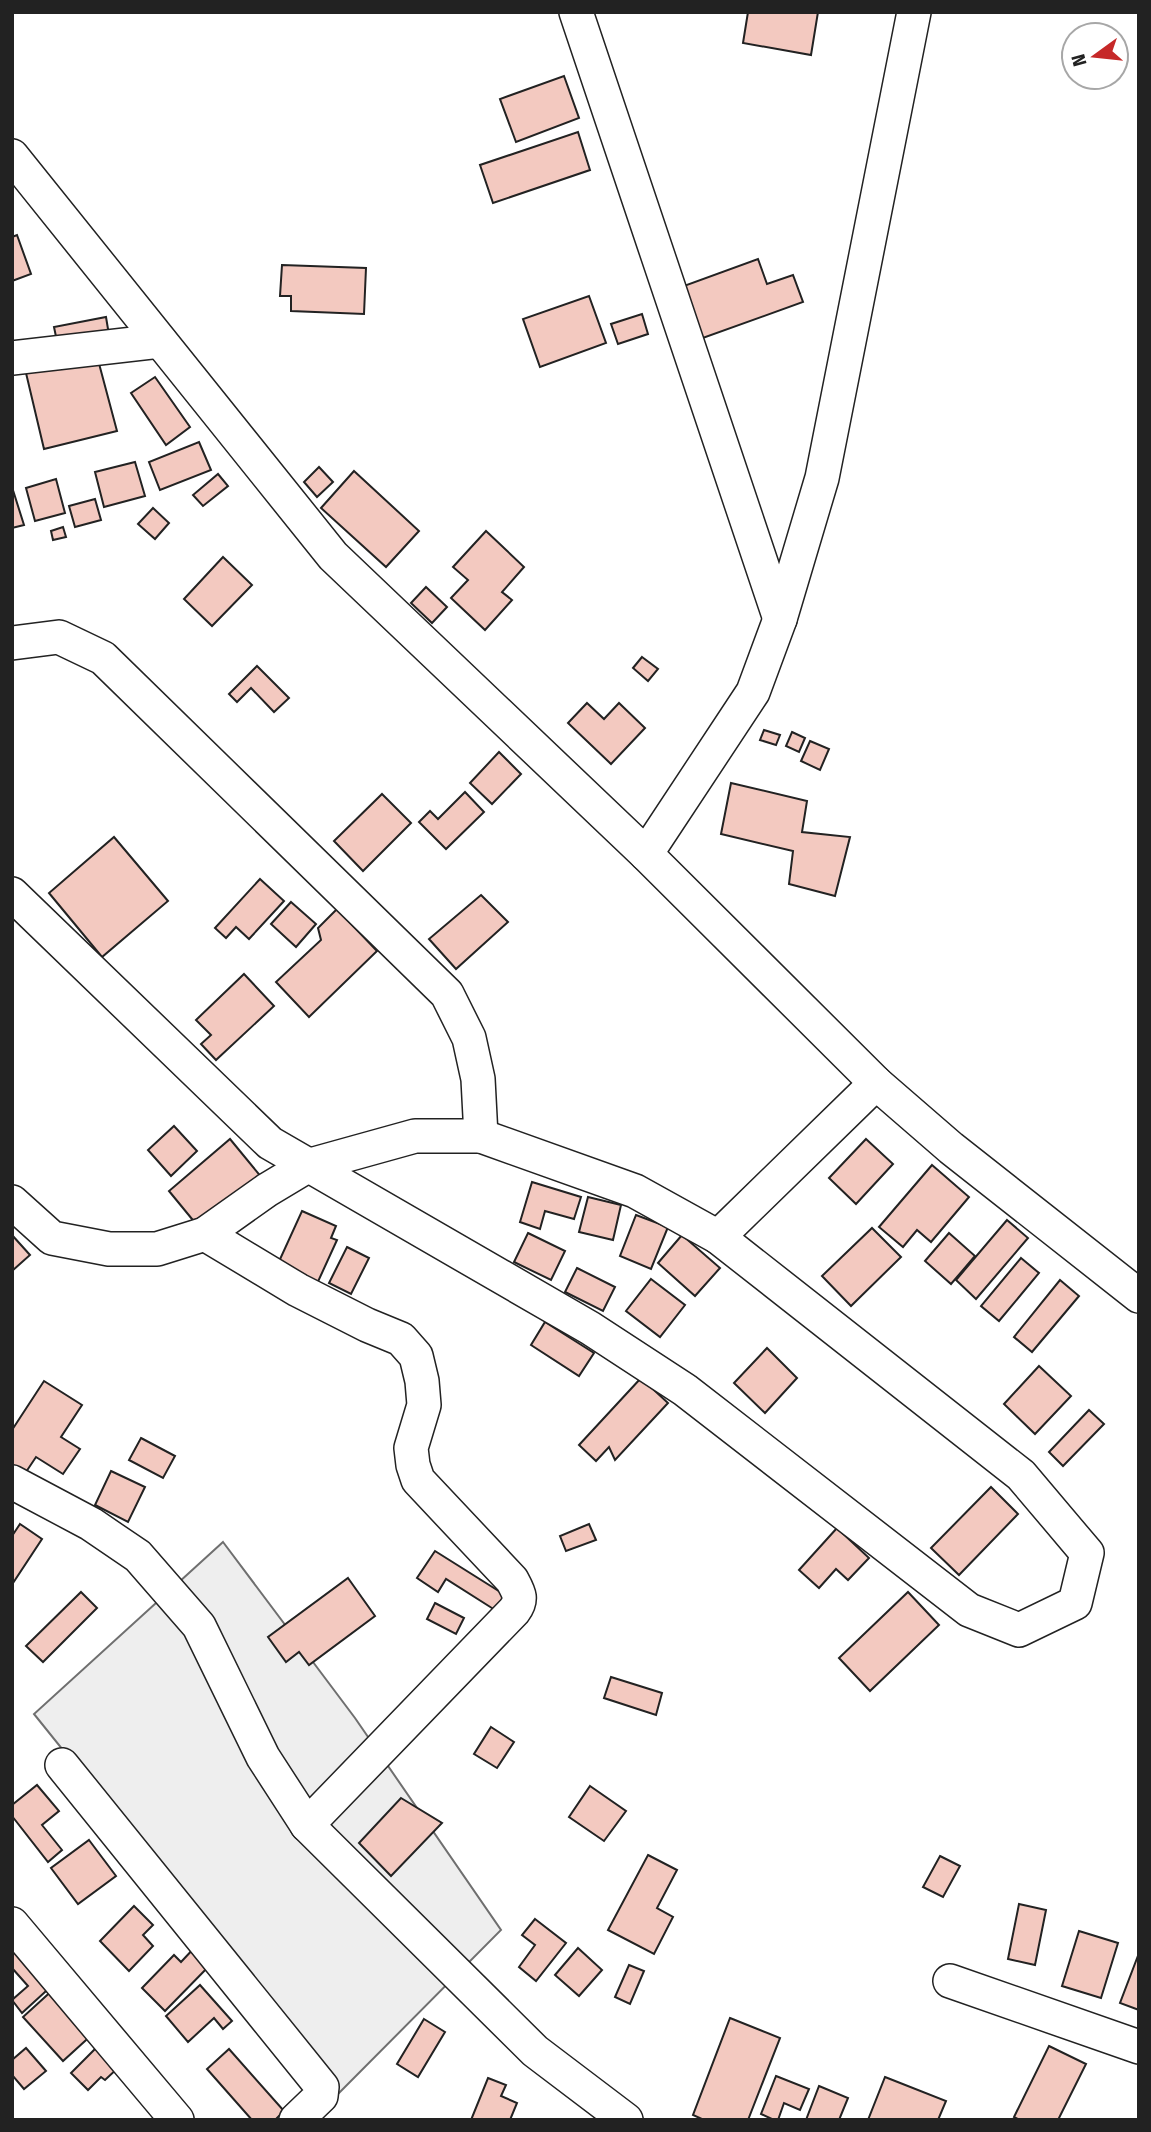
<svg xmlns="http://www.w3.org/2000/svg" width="1151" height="2132" viewBox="0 0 1151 2132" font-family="'Fira Sans Condensed',sans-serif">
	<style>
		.green { fill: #eee; stroke: #6f6f6f; stroke-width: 2 }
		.building { fill: #f3c9c0; stroke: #222; stroke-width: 2 }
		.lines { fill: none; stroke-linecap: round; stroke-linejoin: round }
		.minor-casing { stroke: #222; stroke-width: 36 }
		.minor { stroke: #fff; stroke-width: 33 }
	</style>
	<rect width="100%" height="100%" fill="#fff"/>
	<polygon class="green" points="223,1542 355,1718 501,1930 339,2093 34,1714"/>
	<g class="building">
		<polygon points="748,12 818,12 811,55 743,43"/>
		<polygon points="564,76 579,118 516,142 500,99"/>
		<polygon points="578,132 590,170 493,203 480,165"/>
		<polygon points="17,235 31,274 12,281 12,237"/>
		<polygon points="758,259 767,284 793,275 803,302 700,339 681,287"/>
		<polygon points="282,265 366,268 364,314 291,311 291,296 280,296"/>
		<polygon points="589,296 606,343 540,367 523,319"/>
		<polygon points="642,314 648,334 618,344 611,324"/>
		<polygon points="106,317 110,341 59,351 54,327"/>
		<polygon points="97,356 117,431 44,449 26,373"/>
		<polygon points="155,377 190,427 166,445 131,393"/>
		<polygon points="199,442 211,470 160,490 149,462"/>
		<polygon points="135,462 145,496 104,507 95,472"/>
		<polygon points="319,467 333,482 317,497 304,482"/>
		<polygon points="354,471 419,531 386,567 321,508"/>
		<polygon points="218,474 228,486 203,506 193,495"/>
		<polygon points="56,479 65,513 35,521 26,488"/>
		<polygon points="12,487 24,525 12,528"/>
		<polygon points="95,499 101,520 75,527 69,506"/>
		<polygon points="153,508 169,523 155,539 138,524"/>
		<polygon points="63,527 66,537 53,540 51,531"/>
		<polygon points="486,531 524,567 502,592 512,600 485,630 451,598 468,580 453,567"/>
		<polygon points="223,557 252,585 212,626 184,599"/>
		<polygon points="426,587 447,607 432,623 411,603"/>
		<polygon points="642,657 658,669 648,681 633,668"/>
		<polygon points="257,666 289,698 274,712 251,688 237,702 229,694"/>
		<polygon points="587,703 604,719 619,703 645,728 611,764 568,723"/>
		<polygon points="764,730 780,735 776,745 760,740"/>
		<polygon points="792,732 805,738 799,752 786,746"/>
		<polygon points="810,741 829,749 820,770 801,761"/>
		<polygon points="499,752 521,774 492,804 470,783"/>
		<polygon points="731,783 807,801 802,832 850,837 835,896 789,884 793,851 721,834"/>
		<polygon points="465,792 484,812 446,849 419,822 430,811 438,819"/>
		<polygon points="382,794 411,823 363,871 334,841"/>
		<polygon points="114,837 168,901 102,957 49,893"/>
		<polygon points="260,879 284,901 249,939 236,927 226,938 215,928"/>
		<polygon points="481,895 508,922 456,969 429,939"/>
		<polygon points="291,902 316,924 296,947 271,924"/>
		<polygon points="337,909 377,951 309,1017 276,982 321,940 318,928"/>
		<polygon points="244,974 274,1006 216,1060 201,1044 211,1035 196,1020"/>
		<polygon points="174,1126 197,1151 171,1176 148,1150"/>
		<polygon points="230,1139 262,1178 201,1230 169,1191"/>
		<polygon points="866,1139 893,1164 856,1204 829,1178"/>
		<polygon points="932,1165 969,1197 931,1242 917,1230 903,1247 879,1227"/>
		<polygon points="532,1182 581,1197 574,1219 545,1211 540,1229 520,1222"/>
		<polygon points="588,1197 621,1205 613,1240 579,1232"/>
		<polygon points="302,1211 336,1226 331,1238 337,1240 316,1286 276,1268"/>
		<polygon points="636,1215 668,1227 651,1269 620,1256"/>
		<polygon points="1007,1220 1028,1238 976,1299 956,1280"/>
		<polygon points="872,1228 901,1257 851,1306 822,1276"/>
		<polygon points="528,1233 565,1251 551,1280 514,1262"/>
		<polygon points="949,1233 975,1256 951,1284 925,1261"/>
		<polygon points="12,1235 30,1255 12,1271"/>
		<polygon points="682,1235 720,1268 695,1296 658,1263"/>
		<polygon points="347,1247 369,1258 351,1294 329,1283"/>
		<polygon points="1021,1258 1039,1273 999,1321 981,1306"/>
		<polygon points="577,1268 615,1287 603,1311 565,1292"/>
		<polygon points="651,1279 685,1305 660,1337 626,1311"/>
		<polygon points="1060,1280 1079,1296 1032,1352 1014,1337"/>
		<polygon points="545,1322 594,1353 579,1376 531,1345"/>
		<polygon points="767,1348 797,1378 765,1413 734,1383"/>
		<polygon points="1039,1366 1071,1396 1035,1434 1004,1404"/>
		<polygon points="641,1378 668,1403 615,1460 609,1447 596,1461 579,1445"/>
		<polygon points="44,1381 82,1405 61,1437 80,1449 63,1474 36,1457 20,1481 12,1476 12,1430"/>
		<polygon points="1089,1410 1104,1424 1063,1466 1049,1452"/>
		<polygon points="141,1438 175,1456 163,1478 129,1460"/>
		<polygon points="111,1471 145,1487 128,1522 95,1505"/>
		<polygon points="991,1487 1018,1514 959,1575 931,1548"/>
		<polygon points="20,1524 42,1539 13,1583 12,1536"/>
		<polygon points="589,1524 596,1540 566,1551 560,1536"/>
		<polygon points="837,1528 869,1558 848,1580 836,1569 819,1588 799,1570"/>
		<polygon points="435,1551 505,1595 495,1610 446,1579 438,1592 417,1578"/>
		<polygon points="348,1578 375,1616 309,1665 299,1652 286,1662 268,1637"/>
		<polygon points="81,1592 97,1608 43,1662 26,1646"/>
		<polygon points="908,1592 939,1625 870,1691 839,1658"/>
		<polygon points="435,1603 464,1618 456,1634 427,1619"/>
		<polygon points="611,1677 662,1693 656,1715 604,1698"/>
		<polygon points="491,1727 514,1742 497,1768 474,1754"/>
		<polygon points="37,1785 59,1811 42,1825 62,1850 48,1862 12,1816 12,1805"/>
		<polygon points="590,1786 626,1811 604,1841 569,1817"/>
		<polygon points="401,1798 442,1823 391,1876 359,1843"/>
		<polygon points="89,1840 116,1876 78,1904 51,1868"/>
		<polygon points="648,1855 677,1870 657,1908 673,1917 654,1954 608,1930"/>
		<polygon points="940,1856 960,1866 943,1897 923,1887"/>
		<polygon points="1019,1904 1046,1910 1035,1965 1008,1959"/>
		<polygon points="134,1906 153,1925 143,1935 153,1946 129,1971 100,1941"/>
		<polygon points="535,1919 566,1943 536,1981 519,1967 535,1945 522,1935"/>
		<polygon points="1079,1931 1118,1943 1101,1998 1062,1986"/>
		<polygon points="12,1939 57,1981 22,2013 12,2000 28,1986 12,1968"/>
		<polygon points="197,1945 214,1961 165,2011 142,1988 174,1955 181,1962"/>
		<polygon points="578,1948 602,1970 579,1996 555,1975"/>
		<polygon points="1139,1953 1139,2010 1120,2003"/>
		<polygon points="629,1965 644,1971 630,2004 615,1997"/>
		<polygon points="200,1985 232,2021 223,2029 214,2018 188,2042 166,2016"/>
		<polygon points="56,1987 96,2031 63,2061 23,2017"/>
		<polygon points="730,2018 780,2038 748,2120 704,2120 693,2115"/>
		<polygon points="424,2019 445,2032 418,2077 397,2064"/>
		<polygon points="99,2045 120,2066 105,2080 101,2077 88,2090 71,2073"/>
		<polygon points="1049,2046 1086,2064 1058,2120 1020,2120 1014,2117"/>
		<polygon points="26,2048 46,2071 24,2089 12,2075 12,2060"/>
		<polygon points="229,2049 284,2111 275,2120 252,2120 207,2069"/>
		<polygon points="776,2076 809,2089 800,2110 784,2103 778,2120 774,2120 761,2114"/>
		<polygon points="885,2077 946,2101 938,2120 868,2120"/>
		<polygon points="488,2078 506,2085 501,2096 517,2103 510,2120 471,2120"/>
		<polygon points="819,2086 848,2098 839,2120 806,2120"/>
	</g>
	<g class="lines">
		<g class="minor-casing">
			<g id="minor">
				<polyline points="576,12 780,619"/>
				<polyline points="12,156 333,556 646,854 876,1083 951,1148 1139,1296"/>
				<polyline points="12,358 160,341"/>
				<polyline points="12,643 59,637 103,658 447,994 469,1038 478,1079 481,1136 415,1136 307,1166 267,1190 205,1234 157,1249 109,1249 52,1238 12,1202"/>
				<polyline points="646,854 753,692 780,619 822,478 914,12"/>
				<polyline points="12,894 270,1143 590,1328 685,1390 969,1610 1019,1630 1075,1603 1087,1553 1021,1475 718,1237 876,1083"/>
				<polyline points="481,1136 635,1191 718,1237"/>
				<path d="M 205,1234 L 298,1290 L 367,1325 L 401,1339 L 416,1356 L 422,1381 L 424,1405 L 411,1448 L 413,1465 L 418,1480 L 512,1580 C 519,1593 523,1599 514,1611 L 307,1825"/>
				<polyline points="12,1482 91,1524 138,1556 199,1626 263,1757 307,1825 535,2051 626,2120"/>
				<polyline points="62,1765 322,2087 321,2096 296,2120"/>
				<polyline points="12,1924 177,2120"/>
				<polyline points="950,1981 1139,2047"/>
			</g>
		</g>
		<use href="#minor" class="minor"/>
	</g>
	<rect width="1151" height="2132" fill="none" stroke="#222222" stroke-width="28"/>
	<g transform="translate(1095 56) rotate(255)"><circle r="33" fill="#ffffff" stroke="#a7a7a7" stroke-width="2"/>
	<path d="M0-5L12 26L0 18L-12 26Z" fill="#c62828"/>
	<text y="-10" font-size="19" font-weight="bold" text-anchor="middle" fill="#222222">N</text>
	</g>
</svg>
